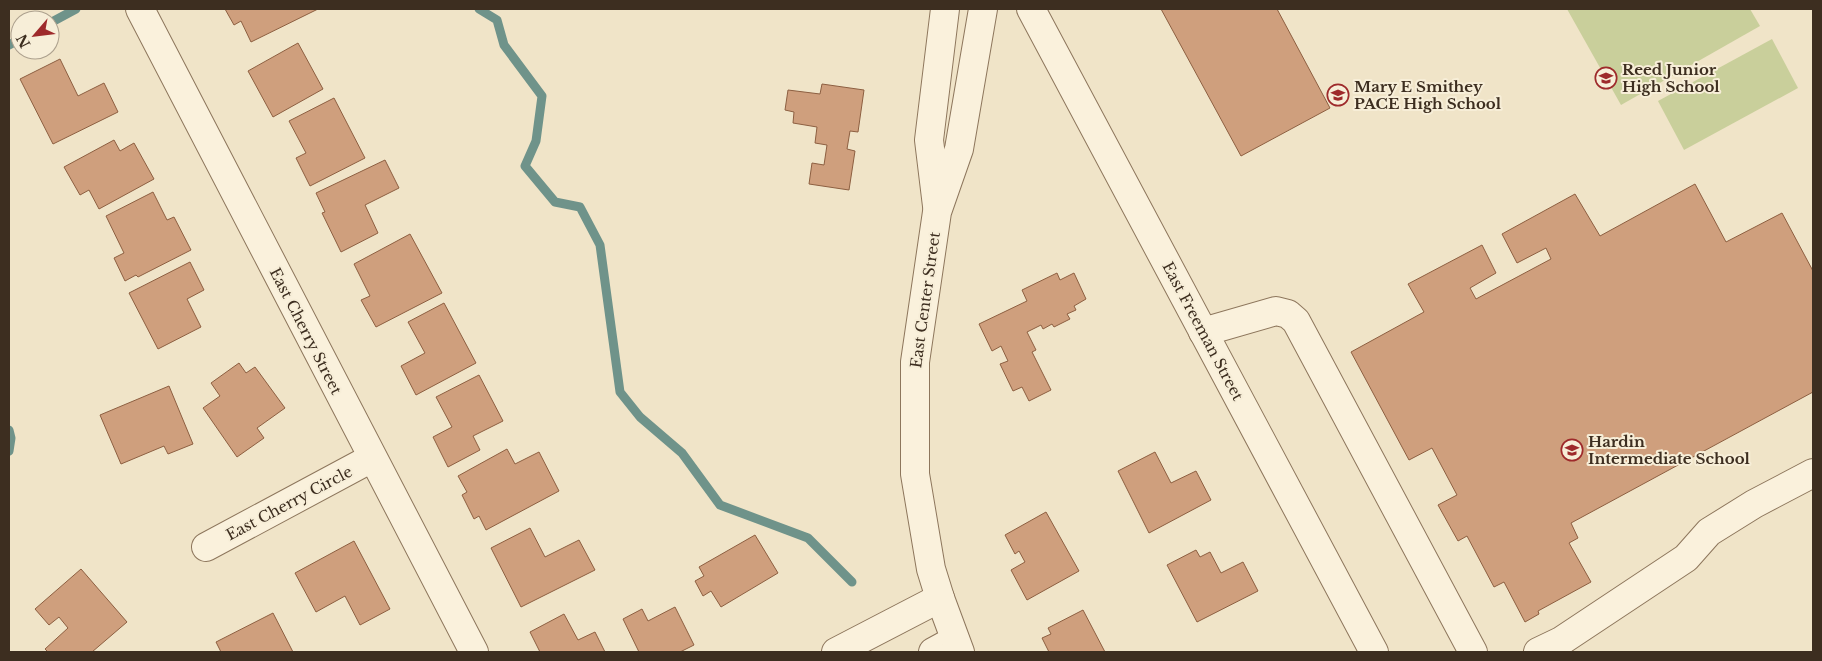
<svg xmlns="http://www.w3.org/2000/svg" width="1822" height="661" viewBox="0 0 1822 661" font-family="'Libre Baskerville',serif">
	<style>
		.green { fill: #c9cf9b }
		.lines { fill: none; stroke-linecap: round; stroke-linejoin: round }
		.stream { stroke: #6f938a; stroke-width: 9 }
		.building { fill: #cf9f7d; stroke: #8d5f41 }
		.minor-casing { stroke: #8d765c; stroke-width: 30 }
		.minor { stroke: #faf1dc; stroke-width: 28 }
		.labels { text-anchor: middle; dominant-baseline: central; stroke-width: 4; stroke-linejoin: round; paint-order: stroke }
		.poi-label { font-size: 15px; font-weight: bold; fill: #3d2e20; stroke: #f7eed8; text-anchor: start }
		.street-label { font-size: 15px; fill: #3d2e20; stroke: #f7eed8 }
	</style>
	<rect width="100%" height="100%" fill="#f0e4c8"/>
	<g class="green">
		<polygon points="1567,9 1750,9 1760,26 1621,105"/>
		<polygon points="1772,39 1798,88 1684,150 1658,101"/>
	</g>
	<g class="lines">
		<g class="stream">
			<polyline points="479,9 497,20 504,45 542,96 536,141 525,166 555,202 580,207 600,245 620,392 640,417 682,453 720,505 808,538 852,582"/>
			<polyline points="50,23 76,9"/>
			<polyline points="9,45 20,39"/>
			<polyline points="9,430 11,438 9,451"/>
		</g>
	</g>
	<g class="building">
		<polygon points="225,9 318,9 251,42 241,21 234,25"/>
		<polygon points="1161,9 1277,9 1330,108 1241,156"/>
		<polygon points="298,43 323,89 273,117 248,71"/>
		<polygon points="60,59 78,96 104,83 118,112 53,144 20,79"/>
		<polygon points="822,84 864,90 858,132 850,131 847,149 855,151 849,190 809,184 812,163 824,165 827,145 815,143 817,127 793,123 794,112 785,110 788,90 820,94"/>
		<polygon points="334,98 365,158 310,186 296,158 306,153 289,121"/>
		<polygon points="114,140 120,151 134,143 154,179 99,209 89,190 80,195 64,167"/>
		<polygon points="385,160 399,188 365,205 378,233 341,252 322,213 325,212 316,193"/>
		<polygon points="1695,184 1726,242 1782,213 1813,271 1813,392 1571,523 1578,538 1569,543 1591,582 1538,611 1539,614 1525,622 1504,582 1494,587 1467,536 1458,541 1438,505 1457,495 1432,448 1409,460 1351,352 1424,312 1408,284 1482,245 1496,273 1470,288 1476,299 1551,259 1546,248 1517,263 1502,234 1575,194 1600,236"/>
		<polygon points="153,192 167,220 174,217 191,250 138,277 136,275 125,281 114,258 124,253 106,216"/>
		<polygon points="410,234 442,293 376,327 361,300 370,296 354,264"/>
		<polygon points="190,262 204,290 187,299 201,327 158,349 129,293"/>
		<polygon points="1057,273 1060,280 1074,273 1086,299 1074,306 1076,310 1067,314 1070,319 1054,327 1052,324 1043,329 1041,325 1027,332 1036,350 1032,352 1051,390 1029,401 1022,387 1013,391 1000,364 1008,361 1001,346 992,351 979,324 1027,301 1022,290"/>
		<polygon points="444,303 476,363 416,395 401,366 425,353 408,322"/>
		<polygon points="239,363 246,373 255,367 285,408 257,428 264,438 237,457 203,408 220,396 211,383"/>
		<polygon points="479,375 503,421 473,436 480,450 448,467 433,437 452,427 436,397"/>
		<polygon points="169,386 193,444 168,454 164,446 121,464 100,415"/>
		<polygon points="507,449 515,464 539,452 559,491 486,530 479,516 474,519 462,495 467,492 458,476"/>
		<polygon points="1155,452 1171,483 1196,471 1211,500 1149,533 1118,471"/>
		<polygon points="1046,512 1079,571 1027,600 1011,570 1025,562 1019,551 1015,554 1005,535"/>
		<polygon points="530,528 545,557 579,540 595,570 521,607 491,548"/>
		<polygon points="755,535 778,573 721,607 711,591 703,596 695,581 704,576 699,567"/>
		<polygon points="354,541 390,609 360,625 345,596 316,612 295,573"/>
		<polygon points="1196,550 1200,557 1210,552 1221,573 1243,562 1258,591 1197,622 1167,565"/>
		<polygon points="81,569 127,622 92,652 48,652 45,649 68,628 59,617 49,625 35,609"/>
		<polygon points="675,607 694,645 680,652 639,652 623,619 642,609 648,621"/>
		<polygon points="1083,610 1105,652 1049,652 1042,638 1051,634 1048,628"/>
		<polygon points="273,613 293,652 221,652 216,642"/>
		<polygon points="564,614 578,640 595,632 605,652 540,652 530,632"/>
	</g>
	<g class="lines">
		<g class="minor-casing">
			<g id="minor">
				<polyline points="140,9 474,652"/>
				<polyline points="1031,9 1374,652"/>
				<polyline points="937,206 929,140 945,9"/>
				<polyline points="1203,332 1276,311 1288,314 1296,321 1473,652"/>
				<polyline points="206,547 372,458"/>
				<polyline points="836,652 940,598"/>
				<polyline points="933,652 955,640"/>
				<polyline points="960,652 940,598 931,569 915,474 915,362 937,212 959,149 983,9"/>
				<polyline points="1538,652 1561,641 1686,558 1709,532 1754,504 1813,473"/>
			</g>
		</g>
		<use href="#minor" class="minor"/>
	</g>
	<defs>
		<g id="school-ring" transform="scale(1.125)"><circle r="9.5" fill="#f7eed8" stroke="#9e2a2b" stroke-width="1.5"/><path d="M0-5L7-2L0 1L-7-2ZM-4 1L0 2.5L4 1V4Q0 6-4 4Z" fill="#9e2a2b"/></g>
	</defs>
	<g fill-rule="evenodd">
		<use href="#school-ring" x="1606" y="78"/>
		<use href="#school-ring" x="1338" y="95"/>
		<use href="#school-ring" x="1572" y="450"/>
	</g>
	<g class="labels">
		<g class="poi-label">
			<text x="1622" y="69">Reed Junior<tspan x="1622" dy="17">High School</tspan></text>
			<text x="1354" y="86">Mary E Smithey<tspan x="1354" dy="17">PACE High School</tspan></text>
			<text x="1588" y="441">Hardin<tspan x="1588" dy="17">Intermediate School</tspan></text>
		</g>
		<g class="street-label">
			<text transform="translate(925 300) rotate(-82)">East Center Street</text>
			<text transform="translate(306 331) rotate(63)">East Cherry Street</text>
			<text transform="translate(1203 331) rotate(62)">East Freeman Street</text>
			<text transform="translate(289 503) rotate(-28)">East Cherry Circle</text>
		</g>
	</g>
	<rect width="1822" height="661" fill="none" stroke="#3d2e20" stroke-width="20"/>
	<g transform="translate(35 35) rotate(242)"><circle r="24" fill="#f7eed8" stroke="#ada18e"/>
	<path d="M0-4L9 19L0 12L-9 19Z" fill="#9e2a2b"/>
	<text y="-8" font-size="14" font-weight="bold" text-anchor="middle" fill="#3d2e20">N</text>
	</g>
</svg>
